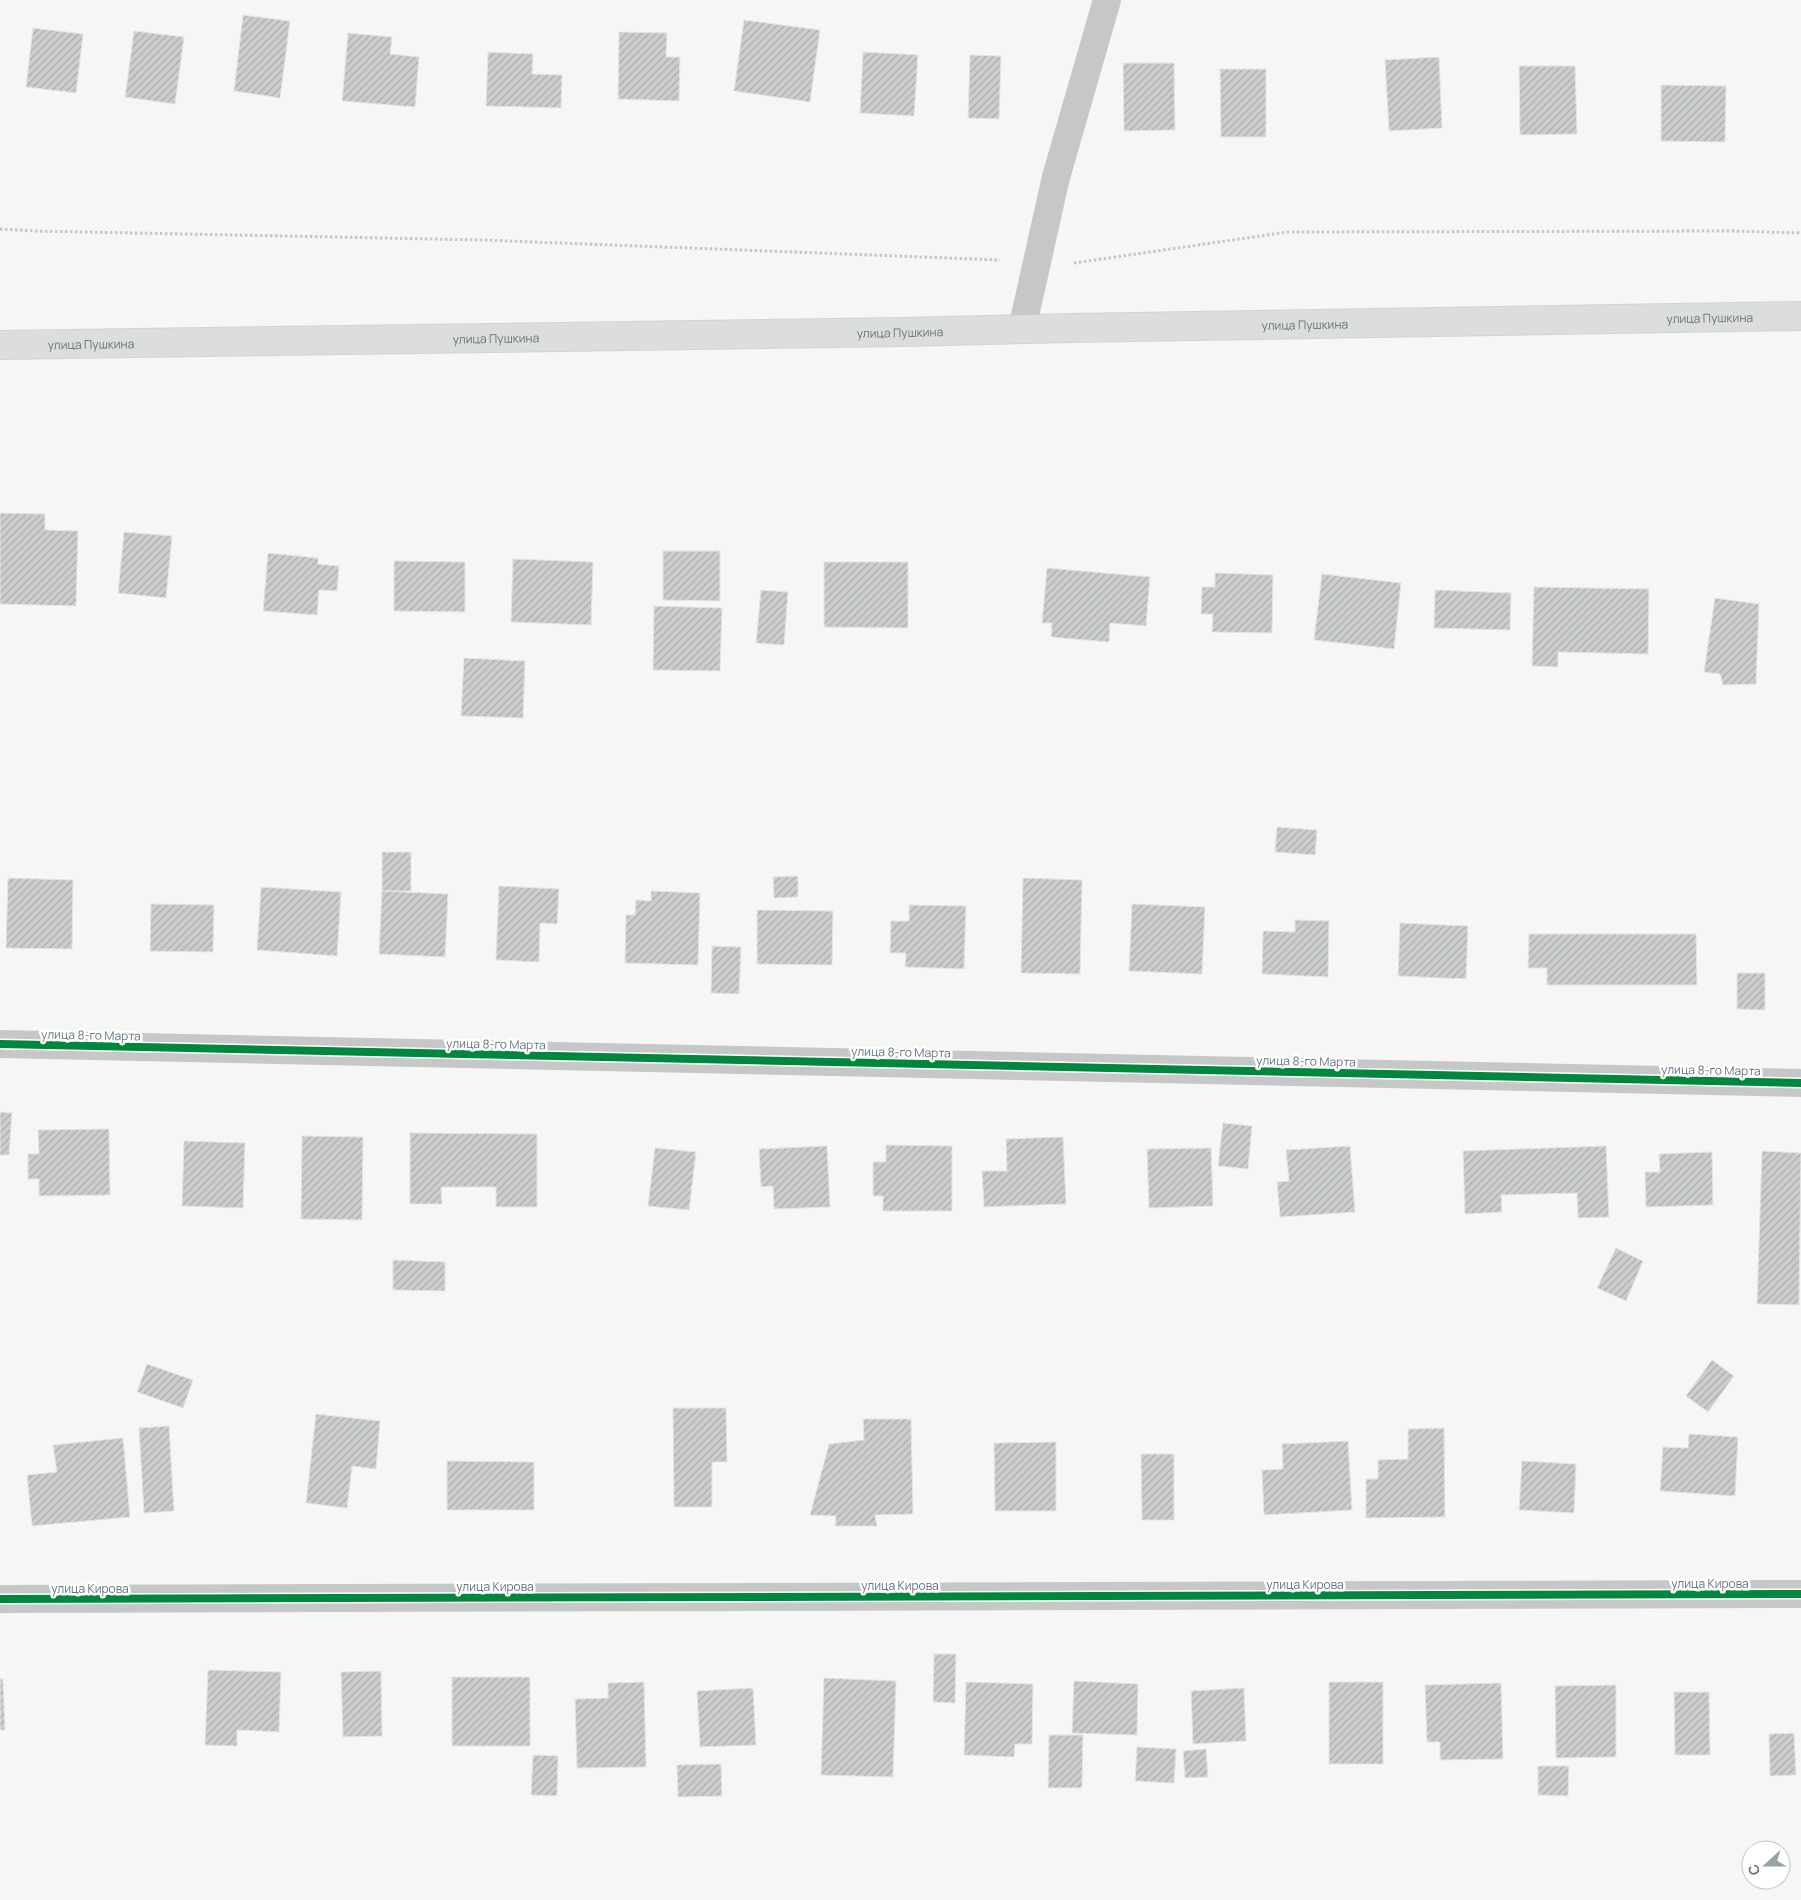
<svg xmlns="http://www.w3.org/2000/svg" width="1801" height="1900" viewBox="0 0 1801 1900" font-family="Manrope,sans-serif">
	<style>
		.building { fill: url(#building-hatch); stroke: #e5e5e4 }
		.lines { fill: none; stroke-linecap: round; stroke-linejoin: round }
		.major-casing { stroke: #d2d3d3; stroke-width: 30 }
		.path { stroke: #c4c6c6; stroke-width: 3; stroke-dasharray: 2.5 2.5; stroke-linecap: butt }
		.minor { stroke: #c6c8c8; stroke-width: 28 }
		.major { stroke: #dcdddd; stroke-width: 28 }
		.cycleway-casing { stroke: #fff; stroke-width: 11 }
		.cycleway { stroke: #00873e; stroke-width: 8 }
		.labels { text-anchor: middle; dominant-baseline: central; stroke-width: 5; stroke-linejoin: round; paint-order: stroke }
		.street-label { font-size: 12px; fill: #64767d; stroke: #fff }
	</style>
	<defs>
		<pattern id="building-hatch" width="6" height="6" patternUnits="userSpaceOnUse" patternTransform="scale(1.25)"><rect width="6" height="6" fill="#cccece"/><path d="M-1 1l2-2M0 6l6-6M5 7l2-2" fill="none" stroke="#a9acac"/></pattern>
	</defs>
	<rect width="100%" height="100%" fill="#f6f6f5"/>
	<g class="building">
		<polygon points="243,15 290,21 280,98 234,91"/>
		<polygon points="744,20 820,30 810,102 734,91"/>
		<polygon points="33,28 83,34 76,93 26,87"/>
		<polygon points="134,31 184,37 175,104 125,97"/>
		<polygon points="619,32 667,33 666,57 680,57 679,101 618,99"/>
		<polygon points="348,33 392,37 390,54 419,57 415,107 342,101"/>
		<polygon points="488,52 533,54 532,74 562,75 561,108 486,106"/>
		<polygon points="863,52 918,55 914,116 860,113"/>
		<polygon points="970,55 1001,56 999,119 968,118"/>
		<polygon points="1439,57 1442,128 1389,131 1385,60"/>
		<polygon points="1123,63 1174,63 1175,130 1124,131"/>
		<polygon points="1519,66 1575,66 1577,134 1520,135"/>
		<polygon points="1220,69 1266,69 1266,137 1221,137"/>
		<polygon points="1661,85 1726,86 1725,142 1661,141"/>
		<polygon points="0,513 45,514 45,530 78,531 76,606 0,604"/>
		<polygon points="124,532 172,536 166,598 118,593"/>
		<polygon points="663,551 720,551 720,601 663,600"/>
		<polygon points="268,553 318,558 318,564 339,566 337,591 319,590 317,615 263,611"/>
		<polygon points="513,559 593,562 591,625 511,622"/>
		<polygon points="394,561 465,562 465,612 394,611"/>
		<polygon points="824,562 908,562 908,628 824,627"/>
		<polygon points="1047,568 1150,577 1146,626 1110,623 1109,642 1051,637 1052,623 1042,623"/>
		<polygon points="1215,573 1273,575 1272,633 1212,632 1213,614 1201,614 1202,587 1215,587"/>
		<polygon points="1322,574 1401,583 1394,649 1314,640"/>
		<polygon points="1534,587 1649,589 1648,654 1558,652 1558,667 1532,666"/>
		<polygon points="761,590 788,592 784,645 756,643"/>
		<polygon points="1435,590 1511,593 1510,630 1434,628"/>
		<polygon points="1715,598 1759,604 1756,684 1723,685 1720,674 1704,672"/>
		<polygon points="654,606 722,608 720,671 653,670"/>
		<polygon points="464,658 525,661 523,718 461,716"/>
		<polygon points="1277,827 1317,830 1315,855 1275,852"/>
		<rect x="382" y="852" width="29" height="39"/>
		<polygon points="798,876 798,897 774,898 773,877"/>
		<polygon points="8,878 73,880 72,949 6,948"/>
		<polygon points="1023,878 1082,880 1080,974 1021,973"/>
		<polygon points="499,886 559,889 557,924 540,923 539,962 496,960"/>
		<polygon points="261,887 341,892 337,956 257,950"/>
		<polygon points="382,891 448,894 445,957 379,954"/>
		<polygon points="651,891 700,893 698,965 625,963 626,915 635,915 636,900 651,901"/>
		<polygon points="151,904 214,905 213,952 150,951"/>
		<polygon points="1132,904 1205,907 1202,974 1129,971"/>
		<polygon points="909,905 966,906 964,969 905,967 906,953 890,953 891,921 909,921"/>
		<polygon points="757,910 833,911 832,965 757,964"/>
		<polygon points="1295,920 1329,921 1328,977 1262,974 1263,931 1295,932"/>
		<polygon points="1400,923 1468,926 1466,979 1398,976"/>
		<polygon points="1529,934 1696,934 1697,985 1547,985 1547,968 1528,968"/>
		<polygon points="712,946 741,947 739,994 711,993"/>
		<polygon points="1737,973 1765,973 1765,1010 1737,1009"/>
		<polygon points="0,1112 12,1113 9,1155 0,1155"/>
		<polygon points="1223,1123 1252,1126 1248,1169 1218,1166"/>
		<polygon points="109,1129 110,1195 39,1196 39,1179 28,1179 28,1154 39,1154 38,1130"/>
		<polygon points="410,1133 537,1134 537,1207 496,1207 496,1187 441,1187 442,1204 410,1204"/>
		<polygon points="302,1136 363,1137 362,1220 301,1219"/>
		<polygon points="1063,1137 1066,1204 984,1207 982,1171 1007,1171 1006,1139"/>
		<polygon points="184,1141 245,1143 243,1208 182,1206"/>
		<polygon points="886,1145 952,1146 952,1211 883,1211 883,1196 873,1196 873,1162 886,1162"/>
		<polygon points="827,1146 830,1207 774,1209 773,1186 761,1187 759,1149"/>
		<polygon points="1350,1146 1355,1212 1280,1217 1277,1182 1289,1181 1286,1150"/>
		<polygon points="1606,1146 1609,1217 1578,1218 1577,1193 1501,1195 1502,1212 1465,1214 1463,1151"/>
		<polygon points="655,1148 696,1152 689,1210 648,1206"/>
		<polygon points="1211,1148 1213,1206 1149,1208 1147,1149"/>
		<polygon points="1762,1151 1801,1153 1799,1305 1757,1304"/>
		<polygon points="1712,1152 1713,1205 1646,1207 1645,1172 1660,1172 1659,1154"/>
		<polygon points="1616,1248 1643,1261 1626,1301 1597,1288"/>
		<polygon points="393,1260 445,1262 445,1291 393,1290"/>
		<polygon points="1712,1360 1734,1376 1708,1412 1686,1396"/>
		<polygon points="147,1364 193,1380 183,1408 137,1392"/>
		<polygon points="673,1408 726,1408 727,1462 712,1462 712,1507 674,1507"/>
		<polygon points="316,1414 380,1421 376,1469 352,1466 347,1508 306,1503"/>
		<polygon points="863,1419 911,1419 913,1514 875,1515 877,1526 835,1526 836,1516 810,1515 829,1444 864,1440"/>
		<polygon points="169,1426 174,1511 144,1513 139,1428"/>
		<polygon points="1444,1428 1445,1517 1366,1518 1366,1479 1378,1479 1378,1460 1408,1459 1408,1429"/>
		<polygon points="1689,1434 1738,1437 1735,1496 1660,1491 1663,1447 1688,1448"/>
		<polygon points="123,1438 130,1517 32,1526 27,1475 57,1472 53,1445"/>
		<polygon points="1348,1441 1352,1510 1264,1515 1262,1470 1283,1469 1282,1444"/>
		<polygon points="1056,1442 1056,1511 995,1511 994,1443"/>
		<polygon points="1141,1454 1174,1454 1174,1520 1142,1520"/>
		<polygon points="447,1461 534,1462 534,1510 447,1510"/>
		<polygon points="1522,1461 1576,1464 1574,1513 1519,1510"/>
		<polygon points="934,1654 956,1654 955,1703 933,1702"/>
		<polygon points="208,1670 281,1672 279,1732 237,1730 237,1746 205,1745"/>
		<polygon points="381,1671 382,1736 343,1737 341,1672"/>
		<rect x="452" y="1677" width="78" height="69"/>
		<polygon points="824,1678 896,1681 893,1777 821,1775"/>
		<polygon points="0,1679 3,1679 5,1730 0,1730"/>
		<polygon points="1074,1681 1138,1684 1137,1735 1072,1733"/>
		<polygon points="644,1682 646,1767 577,1768 575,1699 608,1698 608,1683"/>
		<polygon points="966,1682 1033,1684 1032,1744 1015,1744 1014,1757 964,1755"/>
		<rect x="1329" y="1682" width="54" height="82"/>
		<polygon points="1501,1683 1503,1759 1440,1760 1440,1742 1427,1742 1425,1685"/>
		<polygon points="1616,1685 1616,1757 1556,1758 1555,1686"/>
		<polygon points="753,1688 756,1745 700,1747 697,1691"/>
		<polygon points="1244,1688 1246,1741 1193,1744 1191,1691"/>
		<polygon points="1674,1692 1709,1692 1710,1755 1675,1755"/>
		<polygon points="1794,1733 1796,1775 1770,1776 1769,1734"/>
		<polygon points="1049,1735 1083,1735 1082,1788 1048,1788"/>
		<polygon points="1137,1747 1176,1749 1174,1783 1135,1781"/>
		<polygon points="1206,1749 1208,1777 1185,1778 1183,1751"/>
		<polygon points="533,1755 558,1756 557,1796 531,1795"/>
		<polygon points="721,1764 722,1796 678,1797 677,1765"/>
		<polygon points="1538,1766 1569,1766 1568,1796 1538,1795"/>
	</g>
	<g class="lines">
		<g class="major-casing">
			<g id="major">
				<path id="s1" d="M 0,345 L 904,332 L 1071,328 L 1801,316"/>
			</g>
		</g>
		<g class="path">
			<polyline points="0,229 36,231 483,240 1000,260"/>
			<polyline points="1074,263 1288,232 1734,231 1801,233"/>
		</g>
		<g class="minor">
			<polyline points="1022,329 1056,177 1107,0"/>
			<polyline points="0,1044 1801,1083"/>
			<polyline points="0,1599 1801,1594"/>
		</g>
		<use href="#major" class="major"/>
		<g class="cycleway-casing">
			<g id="cycleway">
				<polyline points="0,1044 1801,1083"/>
				<polyline points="0,1599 1801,1594"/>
			</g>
		</g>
		<use href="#cycleway" class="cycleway"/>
	</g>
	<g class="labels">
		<g class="street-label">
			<text stroke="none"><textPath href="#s1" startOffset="1710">улица Пушкина</textPath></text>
			<text stroke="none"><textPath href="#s1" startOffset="1305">улица Пушкина</textPath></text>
			<text stroke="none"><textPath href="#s1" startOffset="900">улица Пушкина</textPath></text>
			<text stroke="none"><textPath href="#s1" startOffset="496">улица Пушкина</textPath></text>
			<text stroke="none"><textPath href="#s1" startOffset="91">улица Пушкина</textPath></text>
			<text transform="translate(91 1035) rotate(1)">улица 8-го Марта</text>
			<text transform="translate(496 1044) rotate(1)">улица 8-го Марта</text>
			<text transform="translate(901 1052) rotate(1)">улица 8-го Марта</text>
			<text transform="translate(1306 1061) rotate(1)">улица 8-го Марта</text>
			<text transform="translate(1711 1070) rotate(1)">улица 8-го Марта</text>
			<text x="1710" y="1583">улица Кирова</text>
			<text x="1305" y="1584">улица Кирова</text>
			<text x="900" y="1585">улица Кирова</text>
			<text x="495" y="1586">улица Кирова</text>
			<text x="90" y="1588">улица Кирова</text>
		</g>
	</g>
	<g transform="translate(1766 1865) rotate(249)"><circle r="24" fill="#ffffff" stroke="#c1c8cb"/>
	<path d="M0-4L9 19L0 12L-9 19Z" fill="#97a3a7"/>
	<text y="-8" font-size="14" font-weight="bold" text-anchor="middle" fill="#64767d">С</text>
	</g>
</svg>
